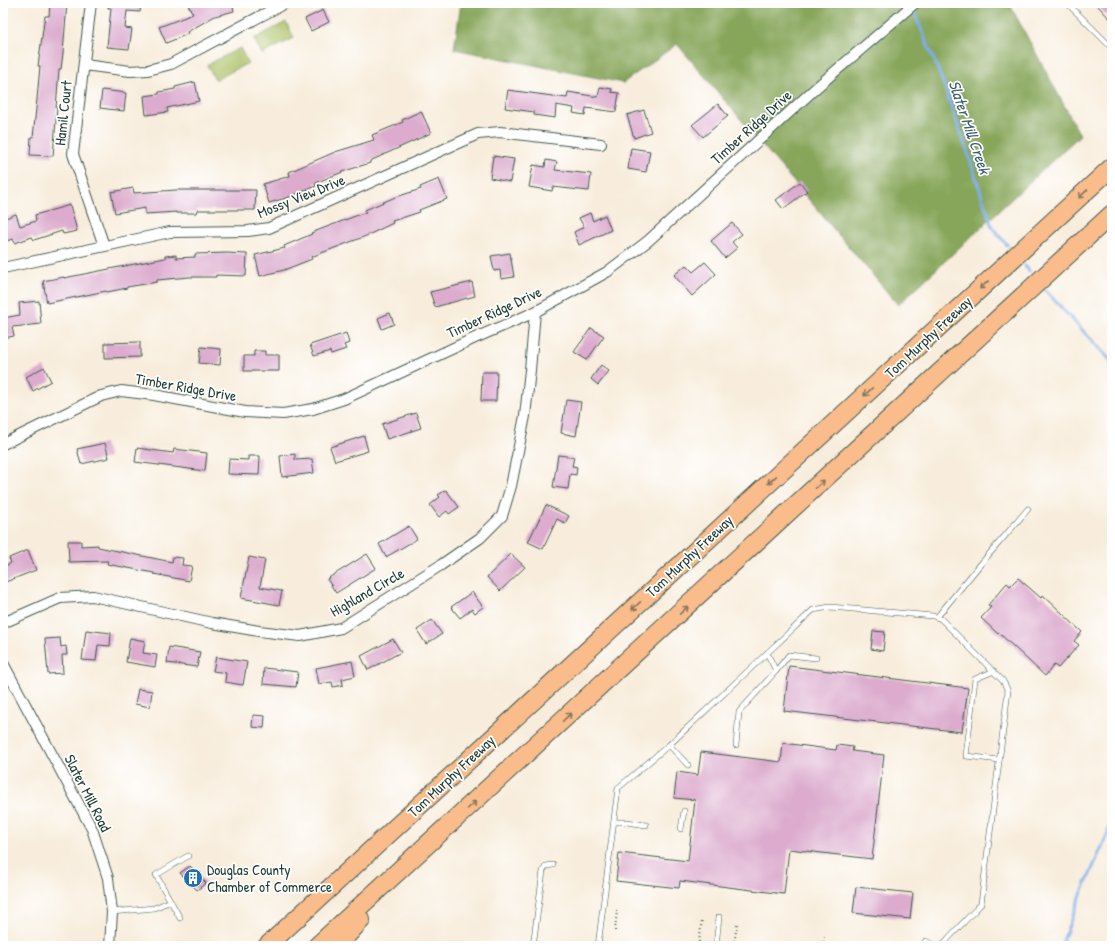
<svg xmlns="http://www.w3.org/2000/svg" width="1115" height="949" viewBox="0 0 1115 949" font-family="'Patrick Hand',sans-serif">
	<style>
		.green { fill: #aac064; stroke: #647e4c }
		.forest { fill: #87a65a; stroke: #537247 }
		.lines { fill: none; stroke-linecap: round; stroke-linejoin: round }
		.stream { stroke: #7fafea; stroke-width: 3 }
		.building { fill: #dcabce }
		.service-casing { stroke: #40574d; stroke-width: 6 }
		.minor-casing { stroke: #40574d; stroke-width: 12 }
		.motorway-casing { stroke: #40574d; stroke-width: 20 }
		.path { stroke: #40574d; stroke-width: 2; stroke-dasharray: 1 3; stroke-linecap: butt }
		.service { stroke: #fff; stroke-width: 5 }
		.minor { stroke: #fff; stroke-width: 10 }
		.motorway { stroke: #fabc8b; stroke-width: 18 }
		.oneway { stroke: #82765b }
		.labels { text-anchor: middle; dominant-baseline: central; stroke-width: 3.5; stroke-linejoin: round; paint-order: stroke }
		.street-label { font-size: 15px; fill: #1f3d34; stroke: #fff }
		.poi-label { font-size: 15px; fill: #1f3d34; stroke: #fff; text-anchor: start }
		.water-label { font-size: 16px; font-style: italic; fill: #3c5f6b; stroke: #fff }
	</style>
	<rect width="100%" height="100%" fill="#fff"/>
	<filter id="ink" filterUnits="userSpaceOnUse"><feTurbulence type="fractalNoise" baseFrequency=".025" numOctaves="2"/><feDisplacementMap in="SourceGraphic" scale="8" xChannelSelector="R" yChannelSelector="G"/><feConvolveMatrix kernelMatrix="1 2 1 2 8 2 1 2 1" color-interpolation-filters="sRGB"/></filter>
	<filter id="wash" filterUnits="userSpaceOnUse"><feTurbulence type="fractalNoise" baseFrequency=".012" numOctaves="4" result="noise"/><feDisplacementMap in="SourceGraphic" scale="16" xChannelSelector="R" yChannelSelector="G"/><feGaussianBlur stdDeviation="0.9" result="paint"/><feColorMatrix in="noise" values="0 0 0 0 0 0 0 0 0 0 0 0 0 0 0 0 0 1.4 0 .05"/><feComposite in="paint" operator="in"/></filter>
	<g filter="url(#wash)">
		<rect width="100%" height="100%" fill="#f8eddc"/>
		<g class="green">
			<polygon points="286,22 294,38 262,54 254,39"/>
			<polygon points="240,48 248,63 215,80 207,65"/>
		</g>
		<polygon class="forest" points="461,3 1009,3 1080,135 898,305 677,44 623,83 454,49"/>
		<g class="lines">
			<g class="stream">
				<polyline points="915,14 939,72 967,150 992,227 1007,245"/>
				<polyline points="1025,266 1029,271"/>
				<polyline points="1045,290 1112,362"/>
				<polyline points="1061,946 1077,904 1107,835 1112,818"/>
			</g>
		</g>
		<g id="blocks">
			<g class="building">
				<polygon points="50,3 67,3 63,53 61,69 59,69 56,108 57,108 53,156 30,155 31,137 33,137 37,99 40,66 38,66 44,22 45,16 49,16"/>
				<polygon points="108,3 141,3 140,12 127,11 125,28 132,29 129,49 107,47 111,8 108,8"/>
				<polygon points="187,3 232,3 234,11 215,16 187,32 188,34 166,43 159,27 193,14"/>
				<polygon points="1095,3 1112,3 1112,21"/>
				<polygon points="323,10 329,22 311,31 305,19"/>
				<polygon points="195,82 199,101 167,108 168,112 146,115 144,96 159,94 159,92 175,89 175,87"/>
				<polygon points="600,87 612,89 611,92 619,93 616,112 586,108 585,115 573,113 574,108 556,105 555,118 534,115 534,112 505,108 508,90 567,98 568,92 598,97"/>
				<polygon points="102,90 126,93 124,111 100,108"/>
				<polygon points="718,104 728,116 703,137 692,125"/>
				<polygon points="644,110 651,132 634,138 627,115"/>
				<polygon points="421,111 431,133 370,161 370,163 345,171 315,183 316,186 289,197 269,203 263,184 290,176 289,172 335,152 374,140 372,135 403,122 402,120"/>
				<polygon points="631,148 650,151 646,172 628,169"/>
				<polygon points="493,156 514,159 510,182 490,178"/>
				<polygon points="546,160 557,162 555,170 591,174 589,191 553,187 552,191 529,187 533,165 545,167"/>
				<polygon points="439,179 447,199 419,210 420,212 392,221 393,223 366,236 311,257 312,259 284,270 260,276 255,255 285,248 284,246 312,234 311,233 366,212 365,210 393,198 421,189 420,187"/>
				<polygon points="800,182 807,191 783,209 776,200"/>
				<polygon points="133,188 134,193 176,190 256,190 255,210 197,210 196,213 176,213 176,212 145,214 145,208 115,213 111,192"/>
				<polygon points="70,205 77,231 63,234 62,231 34,240 32,237 15,243 13,239 3,242 3,219 16,214 20,226 36,221 35,215"/>
				<polygon points="590,213 593,221 605,215 611,230 579,245 574,232 584,227 579,218"/>
				<polygon points="732,223 742,234 732,242 737,248 725,258 711,241"/>
				<polygon points="226,253 247,254 246,276 216,275 216,277 189,277 157,280 157,282 127,287 127,288 107,292 106,291 47,303 43,281 64,277 64,278 165,258 165,256 176,255 176,258 195,257 195,254"/>
				<polygon points="510,253 514,277 501,279 500,270 494,271 491,256"/>
				<polygon points="705,262 716,274 692,296 674,275 686,265 693,272"/>
				<polygon points="472,282 475,296 435,307 430,292"/>
				<polygon points="39,301 41,324 12,327 14,336 3,338 3,318 20,315 19,303"/>
				<polygon points="390,313 394,324 382,329 378,318"/>
				<polygon points="591,328 604,336 587,360 574,352"/>
				<polygon points="346,333 349,343 344,345 346,349 331,354 330,351 314,356 310,345"/>
				<polygon points="140,342 140,357 105,358 105,343"/>
				<polygon points="201,347 221,349 220,365 199,363"/>
				<polygon points="254,351 265,351 265,355 279,355 279,371 244,371 244,356 254,356"/>
				<polygon points="601,365 609,371 598,385 591,379"/>
				<polygon points="44,367 51,381 33,391 26,377"/>
				<polygon points="482,372 497,372 496,401 481,401"/>
				<polygon points="566,400 581,402 576,436 561,433"/>
				<polygon points="416,413 421,428 387,439 382,424"/>
				<polygon points="364,436 368,451 335,461 330,447"/>
				<polygon points="105,443 109,458 81,464 77,449"/>
				<polygon points="137,448 173,453 174,449 207,453 205,471 135,462"/>
				<polygon points="295,454 295,460 312,459 314,473 282,477 280,456"/>
				<polygon points="558,455 574,457 572,466 577,467 576,475 570,474 568,489 553,487"/>
				<polygon points="248,456 260,456 259,475 228,474 229,459 248,460"/>
				<polygon points="446,490 459,507 449,514 447,511 439,517 430,505 440,497 438,495"/>
				<polygon points="546,505 569,516 565,523 557,519 543,549 528,542"/>
				<polygon points="409,526 417,539 386,557 379,544"/>
				<polygon points="68,541 81,541 81,546 98,545 98,547 172,562 173,557 183,558 182,565 192,566 189,581 154,574 154,573 107,564 108,561 69,562"/>
				<polygon points="28,550 36,570 3,583 3,567 11,563 9,558"/>
				<polygon points="367,554 376,568 336,593 327,579"/>
				<polygon points="511,554 525,567 500,591 487,577"/>
				<polygon points="249,557 265,560 260,587 282,591 279,605 241,598"/>
				<polygon points="1018,578 1041,598 1043,595 1082,632 1074,641 1079,645 1058,668 1054,665 1045,676 998,632 997,633 981,618 991,607 988,605 1007,583 1010,586"/>
				<polygon points="472,592 483,607 475,613 472,609 460,618 451,607"/>
				<polygon points="432,620 442,634 426,644 417,630"/>
				<polygon points="86,630 111,633 110,646 98,645 96,661 82,660"/>
				<polygon points="873,631 885,632 883,651 871,649"/>
				<polygon points="60,638 61,647 66,646 67,655 62,655 63,673 48,674 45,639"/>
				<polygon points="130,638 145,641 143,653 157,655 155,667 126,662"/>
				<polygon points="393,639 401,652 368,670 361,656"/>
				<polygon points="169,647 200,652 197,667 167,663"/>
				<polygon points="216,657 247,662 243,685 225,682 226,673 213,671"/>
				<polygon points="352,661 355,676 342,679 343,685 333,687 332,682 319,684 316,668"/>
				<polygon points="789,666 968,688 962,732 784,711"/>
				<polygon points="264,668 298,672 296,687 263,684"/>
				<polygon points="138,689 152,691 150,707 135,704"/>
				<polygon points="253,715 265,716 264,728 252,727"/>
				<polygon points="783,743 836,750 837,745 853,747 852,751 884,755 872,859 789,849 784,894 680,881 679,888 616,881 619,853 688,861 695,800 674,798 677,772 698,775 701,752 781,762"/>
				<polygon points="190,866 206,883 197,890 180,873"/>
				<polygon points="856,887 913,893 910,919 853,913"/>
			</g>
		</g>
	</g>
	<g filter="url(#ink)">
		<use href="#blocks" fill-opacity="0" stroke="#40574d" stroke-width="1"/>
		<g class="lines">
			<g class="service-casing">
				<g id="service">
					<polyline points="1067,3 1112,48"/>
					<polyline points="937,617 979,566 1028,509"/>
					<polyline points="776,671 789,655 816,658"/>
					<polyline points="994,671 975,679 966,756 999,760"/>
					<polyline points="669,745 688,765"/>
					<polyline points="736,745 739,712 776,671 767,653"/>
					<polyline points="614,822 627,822 646,825"/>
					<polyline points="681,829 684,811"/>
					<polyline points="112,912 154,908 171,901"/>
					<polyline points="180,918 156,875 188,856"/>
					<polyline points="533,946 543,871 546,866 553,865"/>
					<polyline points="598,946 618,788 669,745 813,610 830,607 933,616 941,619 1003,681 1008,691 981,904 941,946"/>
					<polyline points="716,946 719,917"/>
					<polyline points="920,946 926,941 935,946"/>
				</g>
			</g>
			<g class="minor-casing">
				<g id="minor">
					<polyline points="91,3 73,154 104,246"/>
					<polyline points="84,65 130,71 148,70 171,64 285,3"/>
					<polyline points="3,268 170,232 248,231 269,228 478,134 500,132 601,144"/>
					<polyline points="3,444 101,396 121,391 154,395 245,412 283,414 313,409 344,399 475,338 535,312 607,272 648,241 817,87 915,3"/>
					<polyline points="3,623 60,598 93,596 212,623 259,631 300,636 341,628 441,565 480,538 502,516 511,486 525,416 530,370 535,312"/>
					<polyline points="3,663 92,829 108,878 112,912 110,946"/>
				</g>
			</g>
			<g class="motorway-casing">
				<g id="motorway">
					<polyline points="267,946 1112,167"/>
					<polyline points="317,946 1112,214"/>
					<polyline points="337,946 361,920"/>
				</g>
			</g>
			<g class="path">
				<polyline points="615,931 617,910"/>
				<polyline points="699,942 702,920"/>
				<polyline points="734,945 737,924"/>
				<polyline points="613,946 613,942"/>
				<polyline points="823,946 824,935"/>
			</g>
			<use href="#service" class="service"/>
			<use href="#minor" class="minor"/>
			<use href="#motorway" class="motorway"/>
		</g>
		<defs><path id="oneway-shaft" d="M-6 0H5M1.5-3L5.5 0L1.5 3" fill="none" stroke-width="1.6" stroke-linecap="round" stroke-linejoin="round"/></defs>
		<g class="oneway">
			<use href="#oneway-shaft" transform="translate(1083 194) rotate(137)"/>
			<use href="#oneway-shaft" transform="translate(984 285) rotate(137)"/>
			<use href="#oneway-shaft" transform="translate(868 392) rotate(137)"/>
			<use href="#oneway-shaft" transform="translate(772 480) rotate(137)"/>
			<use href="#oneway-shaft" transform="translate(820 484) rotate(-43)"/>
			<use href="#oneway-shaft" transform="translate(636 606) rotate(137)"/>
			<use href="#oneway-shaft" transform="translate(684 610) rotate(-43)"/>
			<use href="#oneway-shaft" transform="translate(567 717) rotate(-43)"/>
			<use href="#oneway-shaft" transform="translate(472 805) rotate(-42)"/>
		</g>
	</g>
	<defs>
		<g id="building-disc" transform="scale(1)"><circle r="9.5" fill="#1f6fb2" stroke="#fff"/><path d="M-4-6H4V6H1V3H-1V6H-4ZM-2.5-4.3h1.7v1.8h-1.7ZM.8-4.3h1.7v1.8H.8ZM-2.5-1h1.7V.8h-1.7ZM.8-1h1.7V.8H.8Z" fill="#fff"/></g>
	</defs>
	<g fill-rule="evenodd">
		<use href="#building-disc" x="193" y="878"/>
	</g>
	<g class="labels">
		<g class="street-label">
			<text transform="translate(63 113) rotate(-84)">Hamil Court</text>
			<text transform="translate(751 127) rotate(-42)">Timber Ridge Drive</text>
			<text transform="translate(301 196) rotate(-22)">Mossy View Drive</text>
			<text transform="translate(494 312) rotate(-25)">Timber Ridge Drive</text>
			<text transform="translate(928 337) rotate(-43)">Tom Murphy Freeway</text>
			<text transform="translate(186 387) rotate(10)">Timber Ridge Drive</text>
			<text transform="translate(689 556) rotate(-43)">Tom Murphy Freeway</text>
			<text transform="translate(367 592) rotate(-30)">Highland Circle</text>
			<text transform="translate(451 776) rotate(-43)">Tom Murphy Freeway</text>
			<text transform="translate(88 793) rotate(63)">Slater Mill Road</text>
		</g>
		<g class="poi-label">
			<text x="207" y="869">Douglas County<tspan x="207" dy="17">Chamber of Commerce</tspan></text>
		</g>
		<g class="water-label">
			<text transform="translate(970 127) rotate(71)">Slater Mill Creek</text>
		</g>
	</g>
	<rect width="1115" height="949" fill="none" stroke="#fff" stroke-width="16"/>
</svg>
